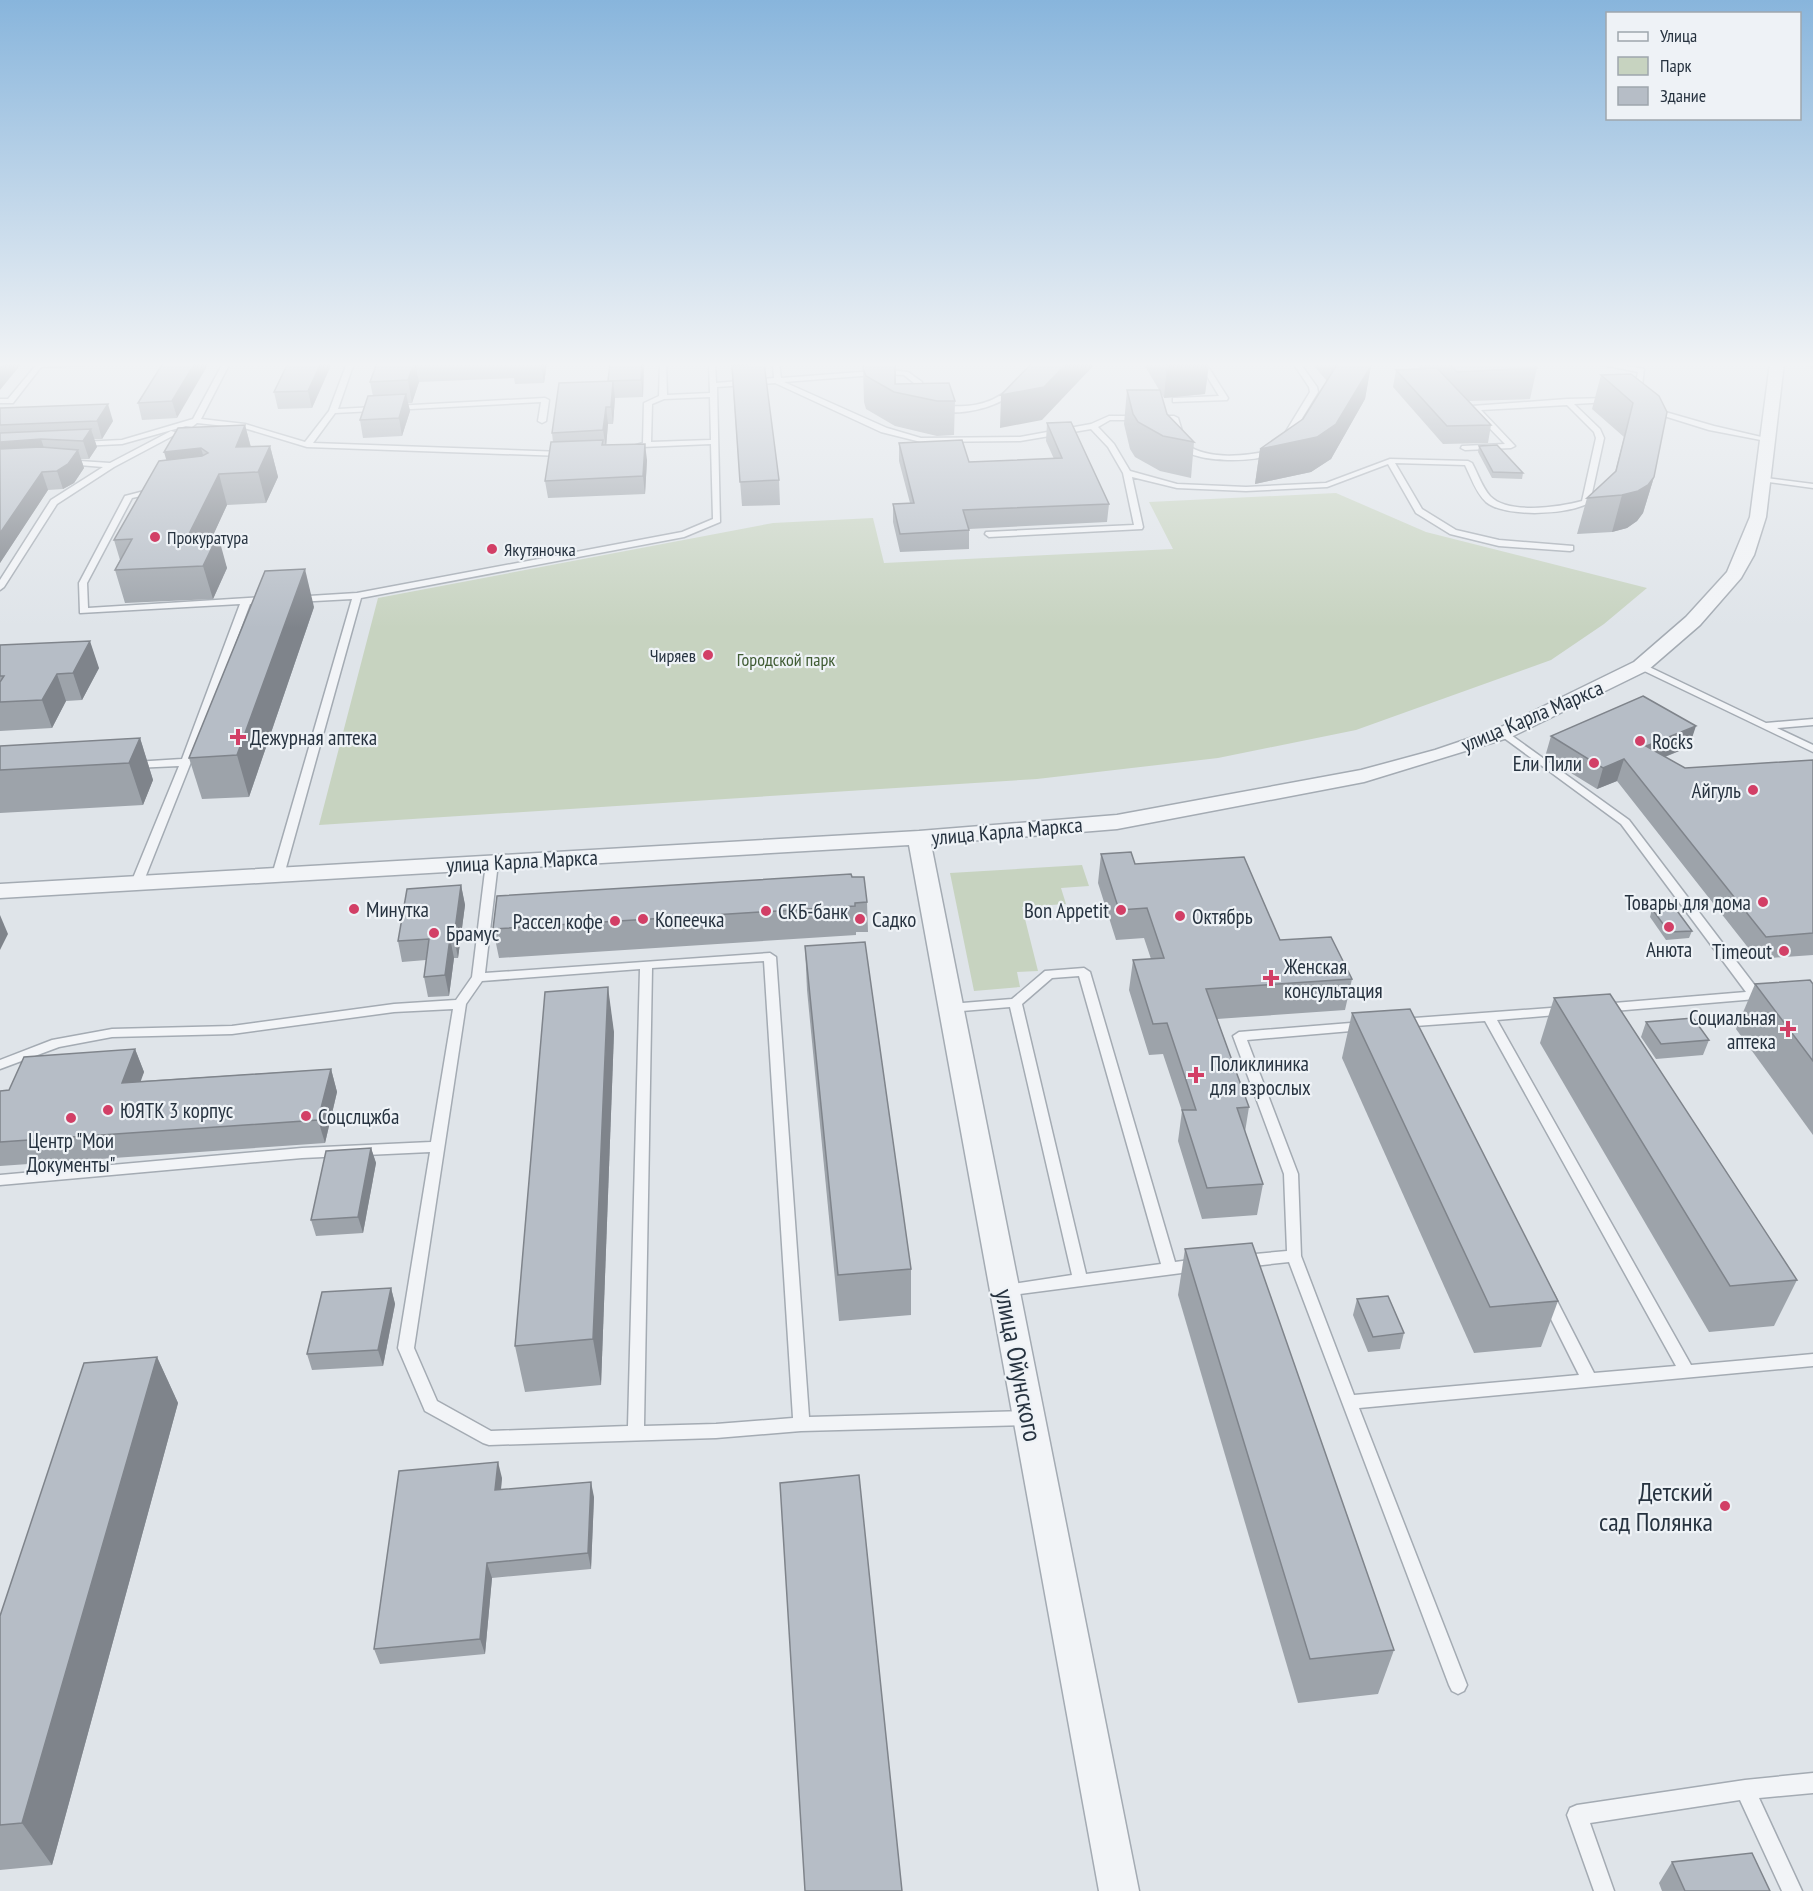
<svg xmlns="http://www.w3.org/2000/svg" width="1813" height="1891" viewBox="0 0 1813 1891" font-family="'PT Sans Narrow',sans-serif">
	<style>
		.green { fill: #c7d3c0 }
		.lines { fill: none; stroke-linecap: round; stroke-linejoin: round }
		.lane-casing { stroke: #a4abb3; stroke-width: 3 }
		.street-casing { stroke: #a4abb3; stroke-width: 3 }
		.lane { fill: #f2f4f7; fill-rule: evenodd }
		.street { fill: #f2f4f7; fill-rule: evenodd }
		.wall { fill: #9da3aa }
		.shaded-wall { fill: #7f848b }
		.building { fill: #b6bdc6; stroke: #7f848b; stroke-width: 1.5 }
		.poi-dot { fill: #d23f66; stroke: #eef2f6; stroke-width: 2 }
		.labels { text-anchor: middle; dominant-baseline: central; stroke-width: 4.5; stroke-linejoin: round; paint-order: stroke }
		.far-poi-label { font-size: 18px; fill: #273340; stroke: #eef2f6; text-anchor: start }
		.far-park-label { font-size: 18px; fill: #405c34; stroke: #eef2f6 }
		.street-label { font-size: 21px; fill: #273340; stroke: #eef2f6 }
		.poi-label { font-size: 21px; fill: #273340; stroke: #eef2f6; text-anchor: start }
		.near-street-label { font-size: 26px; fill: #273340; stroke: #eef2f6 }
		.near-poi-label { font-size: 26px; fill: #273340; stroke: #eef2f6; text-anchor: end }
	</style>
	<rect width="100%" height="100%" fill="#dfe4e9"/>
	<g class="green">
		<polygon points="1336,493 1426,532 1647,588 1604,624 1551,660 1356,730 1218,758 1037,779 319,825 378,598 773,523 873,518 884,563 1173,549 1149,502"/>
		<polygon points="1082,865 1089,886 1061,888 1066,904 1022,907 1038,971 1017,972 1020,987 974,991 950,873"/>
	</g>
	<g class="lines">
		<g class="lane-casing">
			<g id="lane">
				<polygon points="88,363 85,365 41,367 13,403 0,403 0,399 8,399 37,364"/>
				<polygon points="223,363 230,363 201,419 245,424 305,442 329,411 347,363 354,363 338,409 545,398 549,400 546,421 542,423 538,421 541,402 335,413 313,443 563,452 567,454 563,456 307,447 244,428 197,423 192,427 186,426 122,444 81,446 77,444 81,442 122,440 193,419"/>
				<path d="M 660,363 L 666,363 L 667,395 L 710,393 L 709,363 L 715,363 L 716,383 L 774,378 L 773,363 L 779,363 L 781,378 L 887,370 L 908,372 L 922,382 L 920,400 L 913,398 L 914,383 L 904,375 L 887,374 L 784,382 L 887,428 L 921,438 L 1020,437 L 1091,424 L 1109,416 L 1174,416 L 1178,418 L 1186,444 C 1207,461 1248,456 1273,450 L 1277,452 C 1260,463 1195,464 1180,447 C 1174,440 1173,429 1171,420 L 1110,420 L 1098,427 L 1114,444 L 1130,471 L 1177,484 L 1246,487 L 1326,483 L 1390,459 L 1468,461 L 1472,463 C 1478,474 1482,487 1490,496 C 1508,515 1560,507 1582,501 L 1596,438 L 1594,432 L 1567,405 L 1481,410 L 1515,446 L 1511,448 L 1465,450 L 1461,448 L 1462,446 L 1505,444 L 1472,410 L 1472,406 L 1567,399 L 1609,398 L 1613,400 L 1609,402 L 1574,404 L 1600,429 L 1604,438 L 1590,502 C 1571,515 1505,518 1486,502 C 1476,493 1471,477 1465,465 L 1395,463 L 1422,509 L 1456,530 L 1499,540 L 1573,546 L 1573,550 L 1570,551 L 1499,546 L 1450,534 L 1416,513 L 1388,464 L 1327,487 L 1246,491 L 1177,488 L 1132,477 L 1143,527 L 1142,529 L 989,537 L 985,534 L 986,532 L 1134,525 L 1123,473 L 1108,447 L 1091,429 L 1020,441 L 921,442 L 881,432 L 775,383 L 717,387 L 720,522 L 684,537 L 361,598 L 284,875 L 282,877 L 274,877 L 272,875 L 352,599 L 296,602 L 293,601 L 293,597 L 357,593 L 682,532 L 713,519 L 711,444 L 642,447 L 631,450 L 627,448 L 643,443 L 644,403 L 659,396 ZM 710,397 L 711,440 L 651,442 L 652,404 L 664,399 Z"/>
				<polygon points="1199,363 1213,363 1207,365 1228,398 1227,400 1173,402 1173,398 1176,398 1219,396"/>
				<polygon points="1293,363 1300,363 1317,387 1318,392 1290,438 1286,440 1282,438 1310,392 1309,387"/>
				<polygon points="1593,363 1610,363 1644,369 1641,394 1637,396 1633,394 1638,372"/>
				<polygon points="1800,363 1813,363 1813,366"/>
				<path d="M 1009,389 L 1016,391 C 1000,407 955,419 935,408 L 939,406 C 966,407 988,407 1009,389 Z"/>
				<polygon points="1648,407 1714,426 1770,439 1766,441 1709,430 1648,411"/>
				<polygon points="171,431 178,433 114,467 57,504 4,587 0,590 0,580 51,500 103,467 67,464 64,464 64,460 110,463"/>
				<polygon points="1758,477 1813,484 1813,488 1761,481 1757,479"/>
				<polygon points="156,488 159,488 159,492 132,498 87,583 88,608 266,597 271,600 266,603 250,604 191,762 143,883 137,886 131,883 179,766 134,768 129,765 134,762 182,759 240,604 80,613 79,583 125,496"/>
				<polygon points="1641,663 1766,723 1813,719 1813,725 1777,728 1813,745 1813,752 1638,668 1636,666"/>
				<polygon points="1504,730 1629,820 1759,991 1768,992 1770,995 1768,998 1602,1012 1598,1011 1596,1008 1602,1004 1746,992 1621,824 1500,735 1500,731"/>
				<path d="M 492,860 L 498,863 L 485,973 L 770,953 L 776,957 L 809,1417 L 1029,1411 L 1035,1413 L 1037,1418 L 1035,1423 L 1029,1425 L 801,1431 L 716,1438 L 489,1445 L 483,1443 L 425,1411 L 398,1348 L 430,1152 L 302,1158 L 0,1185 L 0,1175 L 302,1148 L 431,1142 L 453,1009 L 394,1012 L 232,1034 L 112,1037 L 59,1047 L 0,1069 L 0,1060 L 52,1040 L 112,1029 L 232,1026 L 394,1004 L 456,1000 L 472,977 L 486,863 ZM 764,961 L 793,1418 L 716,1424 L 644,1426 L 652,968 ZM 640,969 L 628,1426 L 491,1431 L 437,1401 L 414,1348 L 466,1004 L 482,981 Z"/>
				<path d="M 1084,968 L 1090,972 L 1175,1262 L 1197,1259 L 1202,1261 L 1204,1265 L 1202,1269 L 1197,1271 L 1004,1296 L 999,1294 L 997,1290 L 999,1286 L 1072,1275 L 1010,1007 L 950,1012 L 944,1008 L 950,1004 L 1012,999 L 1045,971 ZM 1079,976 L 1161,1264 L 1086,1274 L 1022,1004 L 1052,978 Z"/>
				<polygon points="1564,1007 1570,1011 1568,1014 1497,1020 1691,1365 1813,1354 1813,1366 1359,1408 1467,1685 1464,1691 1458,1694 1452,1691 1449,1685 1289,1262 1244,1267 1239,1265 1237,1261 1239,1257 1244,1255 1287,1251 1284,1174 1233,1036 1239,1032 1363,1022 1369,1026 1363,1030 1247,1040 1298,1174 1301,1256 1354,1395 1579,1375 1540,1297 1543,1293 1548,1291 1553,1293 1594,1373 1676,1366 1485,1021 1401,1027 1395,1023 1401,1019"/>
				<polygon points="1813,1773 1813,1793 1759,1798 1802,1891 1782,1891 1740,1800 1590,1823 1614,1891 1594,1891 1567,1815 1570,1808 1577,1805 1745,1780"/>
			</g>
		</g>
		<g class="street-casing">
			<polygon id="street" points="1770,363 1784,363 1766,517 1754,555 1741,578 1700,625 1648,670 1511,737 1364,782 1117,829 931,844 1139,1891 1099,1891 909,845 0,898 0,884 919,831 1117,815 1361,770 1435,750 1497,729 1634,662 1686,617 1727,572 1750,517"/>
		</g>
		<use href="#lane" class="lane"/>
		<use href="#street" class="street"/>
	</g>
	<g class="wall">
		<polygon points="163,363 177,418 142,420 138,403"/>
		<polygon points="288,363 332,363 312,408 278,409 274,392"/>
		<polygon points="377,363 547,363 544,383 515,384 514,378 419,382 412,403 408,403 410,411 402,436 363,438 360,420 373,396 370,382"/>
		<polygon points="610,363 644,363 643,397 615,398 613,424 608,424 606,445 647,460 645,494 548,498 545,481 553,442 552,433 608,381"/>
		<polygon points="731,363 763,363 779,480 780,505 742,506"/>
		<polygon points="896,363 896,384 955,401 954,435 937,436 895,426 866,409 864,402 863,368"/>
		<polygon points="1143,363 1209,363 1205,394 1164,398"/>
		<polygon points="1315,363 1371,363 1365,399 1331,459 1311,472 1255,484 1260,449 1303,419 1327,381 1314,366"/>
		<polygon points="1415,363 1532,363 1537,368 1530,399 1469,401 1491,425 1488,443 1443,444 1393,387 1396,370 1421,369"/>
		<polygon points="1631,374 1654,477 1643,513 1637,521 1627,528 1612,532 1577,534 1587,498 1615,472 1624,437 1592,409 1601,375"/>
		<polygon points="1127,390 1167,414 1194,442 1191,478 1160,471 1135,457 1130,449 1124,424"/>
		<polygon points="0,408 113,421 102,439 94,439 97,447 89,459 81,459 84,468 74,483 63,489 48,490 0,563"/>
		<polygon points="1047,423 1109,504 1107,522 969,529 969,549 900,552 893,522 893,504 910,503 899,461 899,443 969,462 1054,459 1046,441"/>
		<polygon points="245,425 251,447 270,446 278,477 266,503 227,505 213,535 227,568 213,599 125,603 115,570 120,560 114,540 167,460"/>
		<polygon points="1479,446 1523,473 1522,479 1492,478 1478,452"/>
		<polygon points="314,607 249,797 202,799 189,758"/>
		<polygon points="0,645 99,668 82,700 66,701 52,728 0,731"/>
		<polygon points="1551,736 1689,747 1665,757 1685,768 1813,760 1813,955 1757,959 1617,781 1597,789 1545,757"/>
		<polygon points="140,738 153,780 143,805 0,813 0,746"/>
		<polygon points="1101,854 1135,864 1280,940 1352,979 1345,1010 1217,1019 1249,1107 1245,1132 1263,1184 1257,1215 1202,1219 1178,1141 1182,1111 1163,1054 1149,1055 1129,990 1133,960 1151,959 1144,938 1116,940 1098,883"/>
		<polygon points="852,877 867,902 868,932 856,932 856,935 499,958 493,929"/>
		<polygon points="461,885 465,905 458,958 454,958 449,996 428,997 424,977 426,960 402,962 398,941"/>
		<polygon points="1652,909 1692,931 1689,938 1666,940 1650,917"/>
		<polygon points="805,946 911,1269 911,1315 839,1321 807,990"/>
		<polygon points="1755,984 1813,984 1813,1135 1736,1029"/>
		<polygon points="1554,998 1797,1280 1774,1326 1709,1332 1540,1043"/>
		<polygon points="1352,1013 1558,1301 1541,1347 1474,1353 1342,1058"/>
		<polygon points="1646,1022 1709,1040 1703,1055 1656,1059 1641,1037"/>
		<polygon points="614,1032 601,1385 525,1392 515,1346"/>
		<polygon points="135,1049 144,1072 140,1081 331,1069 337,1092 325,1143 0,1166 0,1091 9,1090"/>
		<polygon points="371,1148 376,1163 363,1233 316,1236 311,1220"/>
		<polygon points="1185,1249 1394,1650 1378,1694 1298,1703 1178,1295"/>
		<polygon points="391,1288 395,1304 383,1366 312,1370 307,1354"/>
		<polygon points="1357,1299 1404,1333 1400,1349 1368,1352 1353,1315"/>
		<polygon points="157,1357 178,1403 52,1865 0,1870 0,1616"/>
		<polygon points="502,1478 501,1490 594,1497 591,1569 492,1578 485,1654 380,1664 374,1649"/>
		<polygon points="1672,1862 1770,1891 1662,1891 1659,1883"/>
	</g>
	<g class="shaded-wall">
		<polygon points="5,363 22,363 0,390 0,369"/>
		<polygon points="195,363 209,363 177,418 172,401"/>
		<polygon points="321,363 332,363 312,408 308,391"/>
		<polygon points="414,363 415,363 419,382 412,403 408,380"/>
		<polygon points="541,363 547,363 544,383"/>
		<polygon points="642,363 644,363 643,397 641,380"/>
		<polygon points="732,363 763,363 764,377 733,379"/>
		<polygon points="1067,363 1096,363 1042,420 1000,428 1001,395"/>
		<polygon points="1189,363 1209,363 1205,394 1164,398 1167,365"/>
		<polygon points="1371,366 1365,399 1331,459 1311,472 1255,484 1260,449 1317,437"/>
		<polygon points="613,381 615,398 613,424 611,407"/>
		<polygon points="406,394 410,411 402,436 399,418"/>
		<polygon points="108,404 113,421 102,439 97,421"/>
		<polygon points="606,407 608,424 606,448 603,430"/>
		<polygon points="245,425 253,456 236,447"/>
		<polygon points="91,429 97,447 89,459 83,441"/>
		<polygon points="41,439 47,457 0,461 0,442"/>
		<polygon points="645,444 647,460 645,494 643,476"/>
		<polygon points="270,446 278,477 266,503 258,472"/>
		<polygon points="201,448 210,479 173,483 164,452"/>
		<polygon points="78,450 84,468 74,483 63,489 57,471"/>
		<polygon points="42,472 48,490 0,563 0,533"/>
		<polygon points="219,474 227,505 199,566 188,536"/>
		<polygon points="1654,477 1643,513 1637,521 1627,528 1612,532 1622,495"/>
		<polygon points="218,535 227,568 213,599 203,566"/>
		<polygon points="305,569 314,607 249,797 237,755"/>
		<polygon points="90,641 99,668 82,700 73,673"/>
		<polygon points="57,674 66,701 52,728 42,700"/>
		<polygon points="1696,726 1689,747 1639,767 1646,746"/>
		<polygon points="140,738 153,780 143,805 129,763"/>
		<polygon points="1624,759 1617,781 1597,789 1603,768"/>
		<polygon points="461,885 465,905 458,958 454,937"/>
		<polygon points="0,915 8,934 0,950"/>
		<polygon points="450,938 454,958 449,996 445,975"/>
		<polygon points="608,987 614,1032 601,1385 593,1339"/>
		<polygon points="135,1049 144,1072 132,1106 122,1083"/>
		<polygon points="331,1069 337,1092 325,1143 318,1120"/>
		<polygon points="371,1148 376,1163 363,1233 358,1217"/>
		<polygon points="391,1288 395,1304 383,1366 378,1350"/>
		<polygon points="157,1357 178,1403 52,1865 22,1823"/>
		<polygon points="498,1462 502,1478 499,1506 495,1490"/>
		<polygon points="591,1482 594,1497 591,1569 588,1553"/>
		<polygon points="487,1563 492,1578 485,1654 480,1639"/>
	</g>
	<g class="building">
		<polygon points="0,363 5,363 0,369"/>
		<polygon points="163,363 195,363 172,401 138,403"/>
		<polygon points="288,363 321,363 308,391 274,392"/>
		<polygon points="377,363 414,363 408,380 370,382"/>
		<polygon points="610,363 642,363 641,380 608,381"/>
		<polygon points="764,363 779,480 740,482 732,366"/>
		<polygon points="864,363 895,363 895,384 949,383 955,401 937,401 894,392 866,376 863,368"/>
		<polygon points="1032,363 1067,363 1044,387 1001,395"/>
		<polygon points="1166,363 1189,363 1167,365"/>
		<polygon points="1338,363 1371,363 1371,366 1336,424 1317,437 1260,449 1303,419"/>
		<polygon points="1449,363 1532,363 1537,368 1457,372"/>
		<polygon points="1437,368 1491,425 1447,426 1396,370"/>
		<polygon points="1631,374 1659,396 1667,412 1654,477 1648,485 1638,491 1622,495 1587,498 1616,471 1633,403 1601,375"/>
		<polygon points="613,381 611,407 606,407 603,430 552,433 559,383"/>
		<polygon points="1127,390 1160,390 1167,414 1194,442 1163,436 1138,422 1133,414"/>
		<polygon points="406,394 399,418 360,420 368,396"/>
		<polygon points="108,404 97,421 0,425 0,408"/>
		<polygon points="1071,422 1109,504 963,510 969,530 900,534 893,504 914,503 899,443 962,440 969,462 1062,458 1047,423"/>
		<polygon points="245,425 236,447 270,446 258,472 219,474 188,536 218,535 203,566 115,570 132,539 114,540 159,461 202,456 208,453 201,448 164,452 178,428"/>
		<polygon points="91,429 83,441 41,439 0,442 0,433"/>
		<polygon points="603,440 602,445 645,444 643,476 545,481 551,442"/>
		<polygon points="1497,445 1523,473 1493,472 1479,446"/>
		<polygon points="41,447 78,450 68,464 57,471 42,472 0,533 0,449"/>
		<polygon points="305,569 237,755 189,758 265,571"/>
		<polygon points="90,641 73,673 57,674 42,700 0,702 0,682 4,676 0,676 0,645"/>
		<polygon points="1643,696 1696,726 1646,746 1685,768 1813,760 1813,933 1766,937 1624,759 1603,768 1551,736"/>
		<polygon points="140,738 129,763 0,770 0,746"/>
		<polygon points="1131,852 1135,864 1244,857 1280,940 1331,937 1352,979 1206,989 1249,1107 1237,1108 1263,1184 1207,1188 1182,1110 1196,1110 1167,1023 1153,1024 1133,960 1164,958 1147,908 1119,910 1101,854"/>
		<polygon points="851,874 852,877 864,877 867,902 855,903 855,906 493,929 497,896"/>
		<polygon points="461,885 454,937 450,938 445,975 424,977 429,939 398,941 407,889"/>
		<polygon points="1675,908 1692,931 1669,932 1652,909"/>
		<polygon points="865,942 911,1269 838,1275 805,946"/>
		<polygon points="1810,980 1813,984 1813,1061 1755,984"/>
		<polygon points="608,987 593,1339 515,1346 545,992"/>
		<polygon points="1610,994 1797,1280 1730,1286 1554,998"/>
		<polygon points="1410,1009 1558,1301 1490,1307 1352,1013"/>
		<polygon points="1693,1018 1709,1040 1661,1044 1646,1022"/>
		<polygon points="135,1049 122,1083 331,1069 318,1120 0,1142 0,1091 9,1090 24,1057"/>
		<polygon points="371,1148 358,1217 311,1220 326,1151"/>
		<polygon points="1252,1243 1394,1650 1310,1659 1185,1249"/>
		<polygon points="391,1288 378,1350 307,1354 322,1292"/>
		<polygon points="1388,1296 1404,1333 1373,1337 1357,1299"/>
		<polygon points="157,1357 22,1823 0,1825 0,1616 84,1363"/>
		<polygon points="498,1462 495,1490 591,1482 588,1553 487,1563 480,1639 374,1649 399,1471"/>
		<polygon points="859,1475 902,1891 805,1891 780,1483"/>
		<polygon points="1752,1853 1770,1891 1685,1891 1672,1862"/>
	</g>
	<linearGradient id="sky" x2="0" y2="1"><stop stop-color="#88b5dc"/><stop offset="0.58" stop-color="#f1f3f5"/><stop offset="1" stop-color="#f1f3f5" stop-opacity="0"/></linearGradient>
	<rect width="1813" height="628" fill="url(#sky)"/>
	<g class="poi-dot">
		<circle cx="155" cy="537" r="6"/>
		<circle cx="492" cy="549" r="6"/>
		<circle cx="708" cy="655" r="6"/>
		<path d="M235 728h6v6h6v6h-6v6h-6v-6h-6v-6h6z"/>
		<circle cx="1640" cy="741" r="6"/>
		<circle cx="1594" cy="763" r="6"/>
		<circle cx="1753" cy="790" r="6"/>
		<circle cx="1763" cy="902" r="6"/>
		<circle cx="354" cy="909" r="6"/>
		<circle cx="1121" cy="910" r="6"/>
		<circle cx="766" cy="911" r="6"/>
		<circle cx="1180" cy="916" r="6"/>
		<circle cx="643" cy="919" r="6"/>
		<circle cx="860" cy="919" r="6"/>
		<circle cx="615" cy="921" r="6"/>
		<circle cx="1669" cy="927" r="6"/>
		<circle cx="434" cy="933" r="6"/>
		<circle cx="1784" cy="951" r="6"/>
		<path d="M1268 969h6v6h6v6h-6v6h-6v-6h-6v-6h6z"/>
		<path d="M1785 1020h6v6h6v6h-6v6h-6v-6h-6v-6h6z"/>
		<path d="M1193 1066h6v6h6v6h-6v6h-6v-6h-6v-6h6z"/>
		<circle cx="108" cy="1110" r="6"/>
		<circle cx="306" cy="1116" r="6"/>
		<circle cx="71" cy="1118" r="6"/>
		<circle cx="1725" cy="1506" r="6"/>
	</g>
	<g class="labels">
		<g class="far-poi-label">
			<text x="167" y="537">Прокуратура</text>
			<text x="504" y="549">Якутяночка</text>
			<text x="696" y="655" text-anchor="end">Чиряев</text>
		</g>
		<g class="far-park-label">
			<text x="786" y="659">Городской парк</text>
		</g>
		<g class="street-label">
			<text transform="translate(1532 716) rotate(-23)">улица Карла Маркса</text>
			<text transform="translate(1007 831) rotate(-5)">улица Карла Маркса</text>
			<text transform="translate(522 861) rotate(-3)">улица Карла Маркса</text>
		</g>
		<g class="poi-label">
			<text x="250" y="737">Дежурная аптека</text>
			<text x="1652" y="741">Rocks</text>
			<text x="1582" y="763" text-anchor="end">Ели Пили</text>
			<text x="1741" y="790" text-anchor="end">Айгуль</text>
			<text x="1751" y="902" text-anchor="end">Товары для дома</text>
			<text x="366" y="909">Минутка</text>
			<text x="1109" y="910" text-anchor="end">Bon Appetit</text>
			<text x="778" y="911">СКБ-банк</text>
			<text x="1192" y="916">Октябрь</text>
			<text x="655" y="919">Копеечка</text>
			<text x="872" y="919">Садко</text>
			<text x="603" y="921" text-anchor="end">Рассел кофе</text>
			<text x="446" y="933">Брамус</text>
			<text x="1669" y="949" text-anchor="middle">Анюта</text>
			<text x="1772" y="951" text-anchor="end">Timeout</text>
			<text x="1284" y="966">Женская<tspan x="1284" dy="24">консультация</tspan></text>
			<text x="1776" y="1017" text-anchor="end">Социальная<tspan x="1776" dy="24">аптека</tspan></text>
			<text x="1210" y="1063">Поликлиника<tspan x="1210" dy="24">для взрослых</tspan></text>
			<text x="120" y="1110">ЮЯТК 3 корпус</text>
			<text x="318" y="1116">Соцслцжба</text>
			<text x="71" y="1140" text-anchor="middle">Центр "Мои<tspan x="71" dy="24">Документы"</tspan></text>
		</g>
		<g class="near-street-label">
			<text transform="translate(1019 1365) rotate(79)">улица Ойунского</text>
		</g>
		<g class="near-poi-label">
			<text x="1713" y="1491">Детский<tspan x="1713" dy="30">сад Полянка</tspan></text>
		</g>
	</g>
	<rect x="1606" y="12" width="195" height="108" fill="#eef2f6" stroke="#9ea6ad" stroke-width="1.5"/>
	<rect x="1618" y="32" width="30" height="9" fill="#f2f4f7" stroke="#9ea6ad" stroke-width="1.5"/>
	<text x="1660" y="42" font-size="18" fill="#273340">Улица</text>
	<rect x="1618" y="57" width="30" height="18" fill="#c7d3c0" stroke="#9ea6ad" stroke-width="1.5"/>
	<text x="1660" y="72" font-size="18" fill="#273340">Парк</text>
	<rect x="1618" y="87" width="30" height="18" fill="#b6bdc6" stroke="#9ea6ad" stroke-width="1.5"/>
	<text x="1660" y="102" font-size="18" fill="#273340">Здание</text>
</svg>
